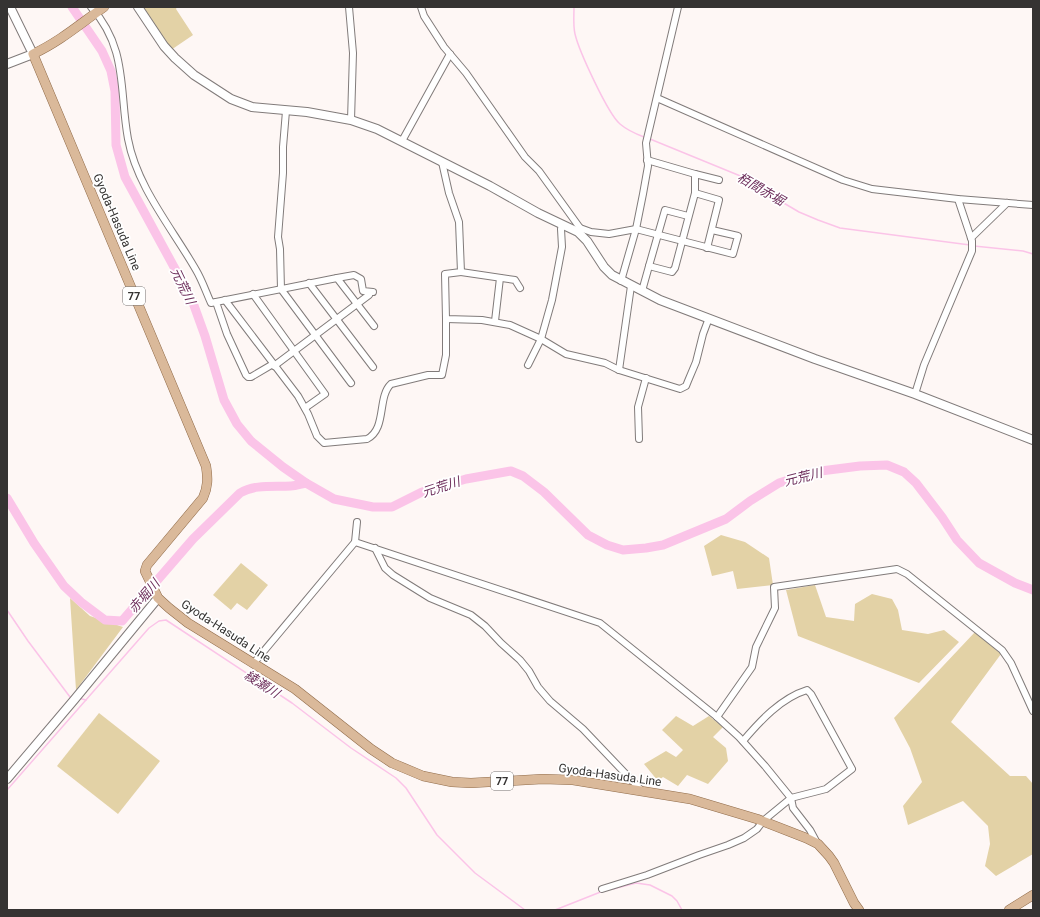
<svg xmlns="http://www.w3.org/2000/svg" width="1040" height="917" viewBox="0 0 1040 917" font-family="Roboto,'Noto Sans JP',sans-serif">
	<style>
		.green { fill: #e3d2a6 }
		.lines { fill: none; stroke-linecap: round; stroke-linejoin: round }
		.stream { stroke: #fbc4e8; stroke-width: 1.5 }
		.river { stroke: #fbc4e8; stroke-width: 9 }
		.street-casing { stroke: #817b7a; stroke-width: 8 }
		.secondary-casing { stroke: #817b7a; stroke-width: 10 }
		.primary-casing { stroke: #916c4a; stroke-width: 10 }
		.street { stroke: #fff; stroke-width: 6 }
		.secondary { stroke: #fff; stroke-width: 8 }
		.primary { stroke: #dab99a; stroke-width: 9 }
		.labels { text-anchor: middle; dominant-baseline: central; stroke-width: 3.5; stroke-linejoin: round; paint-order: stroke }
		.shield { fill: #fff; stroke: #727070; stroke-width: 1 }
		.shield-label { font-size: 11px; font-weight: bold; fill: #353332 }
		.street-label { font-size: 12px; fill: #353332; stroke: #fff }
		.water-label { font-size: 13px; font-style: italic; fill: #6d2e5b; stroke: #fff }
	</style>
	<rect width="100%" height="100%" fill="#fef7f5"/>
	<g class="green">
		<polygon points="143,7 177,7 176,9 193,35 171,50"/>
		<polygon points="721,535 745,542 769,558 773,585 737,589 733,571 712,576 704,546"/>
		<polygon points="241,563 268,585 247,610 237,603 231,610 213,595"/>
		<polygon points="815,585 826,617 854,621 855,604 872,594 892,599 898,610 902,630 928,634 944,630 959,642 919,683 798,636 786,590"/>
		<polygon points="70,598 90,616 123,627 76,690"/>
		<polygon points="975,632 1001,654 951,722 1010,776 1026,776 1033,784 1033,854 996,876 985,866 990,844 988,826 963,801 908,825 903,806 922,782 910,748 894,718"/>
		<polygon points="99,713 160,761 118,814 57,766"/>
		<polygon points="676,716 693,726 709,716 723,727 713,737 726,748 728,761 708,784 687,775 678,786 663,777 658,781 644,764 666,751 676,757 683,750 662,730"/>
	</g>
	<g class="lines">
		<g class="stream">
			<path d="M 574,7 C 574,16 573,26 575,34 C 579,51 608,114 620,124 C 627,130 636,134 644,137"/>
			<polyline points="650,139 738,175 754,183 782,202 799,212 818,220 840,228 970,245"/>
			<polyline points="974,246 1023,251 1033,254"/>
			<polyline points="7,610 28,641 70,697 73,697"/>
			<polyline points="78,698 86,700"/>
			<polyline points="7,790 149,628 159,621 166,620 292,703 351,748 396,778 406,788 437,835 475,873 525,910"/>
			<polyline points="613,889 636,883 650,885 672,896 677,901 682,910"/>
			<polyline points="555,910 603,891"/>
		</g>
		<g class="river">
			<polyline points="72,7 102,51 111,71 115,91 116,145 125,177 192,300 205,336 224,400 237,424 251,441 283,467 306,483 334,499 373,507 392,507 422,492 466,479 511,471 523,476 544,492 588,535 607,545 623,550 646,548 663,545 726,519 750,501 779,483 813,472 860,466 887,465 904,472 916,483 942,517 957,540 979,563 1015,583 1033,590"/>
			<path d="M 7,498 L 34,543 L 64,586 L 81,602 L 105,620 L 122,621 L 193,539 L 240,493 C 255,484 274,487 291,486 C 296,486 301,484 306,483"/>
		</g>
		<g class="street-casing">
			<g id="street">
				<path d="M 91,7 C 128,48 119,90 128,139 C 137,187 172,228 196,270 C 202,280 206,292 211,303 L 216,302"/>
				<polyline points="349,7 353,53 351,120"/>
				<polyline points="421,7 424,16 444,47 466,73 525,157 539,171 580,228 578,232"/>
				<polyline points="657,98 843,180 872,189 958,199 1033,205"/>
				<polyline points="286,111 283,147 283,173 278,237 280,249 281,289 351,383"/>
				<polyline points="402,141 450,54"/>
				<polyline points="647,160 695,174 719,180"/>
				<polyline points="442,162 449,193 459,222 461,272 445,274 446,319 482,320 510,325 541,339 566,354 605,363 619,370 680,389 686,386 688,381 696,362 703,334 709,318"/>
				<polyline points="695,193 695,174"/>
				<polyline points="580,228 591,232 609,234 636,229 733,254 738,236 712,230"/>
				<polyline points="971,238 1007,203"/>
				<polyline points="649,266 665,210 688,216"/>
				<polyline points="461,272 515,280 520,288"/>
				<polyline points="337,278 354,275 361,279 363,291 373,292"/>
				<polyline points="621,281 636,229 643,194 648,166 646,143 678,7"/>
				<polyline points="309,283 373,367"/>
				<polyline points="642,291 649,266 672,272 675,268 695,193 719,200 707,248"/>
				<polyline points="253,294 325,394 305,408"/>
				<path d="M 225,300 L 298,396 L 308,414 L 317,436 L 324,443 L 367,439 C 387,429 377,397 391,384 L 428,375 L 442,375 L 446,355 L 446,319"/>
				<polyline points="495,321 500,278"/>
				<polyline points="273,364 251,377 248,377 246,375 227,334 216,302 337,278 374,326"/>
				<polyline points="528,365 541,339 552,300 562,247 561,229 562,224"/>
				<polyline points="274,366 369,295"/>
				<polyline points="619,370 631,286"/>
				<polyline points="915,394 924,365 972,251 972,241 958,199"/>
				<polyline points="639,439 638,407 646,378"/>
				<polyline points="355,542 600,623 717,717 739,737 765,766 791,798 793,808 810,830 817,843"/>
				<polyline points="375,548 385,568 393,575 430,598 471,615 485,626 501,643 520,660 529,671 538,687 550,701 583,729 642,791"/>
				<polyline points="253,664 355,542 357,522"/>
				<polyline points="717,717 752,667 756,647 775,608 774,587 897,569 907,574 1002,650 1011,663 1033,711"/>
				<path d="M 602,889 L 647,875 L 699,855 L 728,845 L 744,838 L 757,829 L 763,821 L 791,798 L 826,789 L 852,769 L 811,694 L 807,690 C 781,698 760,721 743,741"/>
			</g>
		</g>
		<g class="secondary-casing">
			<g id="secondary">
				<polyline points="138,7 164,46 175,58 194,75 231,99 252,107 307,112 351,120 377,129 490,186 538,213 578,232 587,241 604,267 612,275 660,300 815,359 915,394 1033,440"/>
				<polyline points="7,64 33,54 10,7"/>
				<polyline points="7,779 74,700 158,598"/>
			</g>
		</g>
		<g class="primary-casing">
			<g id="primary">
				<path d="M 104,7 C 80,24 59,42 33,54 L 206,466 C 208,478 208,487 203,498 L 147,565 L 145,571 L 158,598 L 169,608 L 188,623 L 295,689 L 371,749 L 392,763 L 423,776 L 452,782 L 471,783 L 543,779 L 573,780 L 690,799 L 757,819 L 806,838 L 818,844 L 829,856 L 834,863 L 854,903 L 859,910"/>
				<polyline points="1009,910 1033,895"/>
			</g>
		</g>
		<use href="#street" class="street"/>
		<use href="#secondary" class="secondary"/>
		<use href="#primary" class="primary"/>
	</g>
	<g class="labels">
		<g class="shield">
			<rect x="123" y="287" width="22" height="18" rx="3"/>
			<rect x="491" y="772" width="22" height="18" rx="3"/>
		</g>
		<g class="shield-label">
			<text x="134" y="296">77</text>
			<text x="502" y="781">77</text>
		</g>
		<g class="street-label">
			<text transform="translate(117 222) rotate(67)">Gyoda-Hasuda Line</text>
			<text transform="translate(226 631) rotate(33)">Gyoda-Hasuda Line</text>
			<text transform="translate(610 775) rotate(8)">Gyoda-Hasuda Line</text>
		</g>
		<g class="water-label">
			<text transform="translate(761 189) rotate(30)">栢間赤堀</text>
			<text transform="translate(183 286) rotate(64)">元荒川</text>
			<text transform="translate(803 477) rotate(-14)">元荒川</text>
			<text transform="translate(441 487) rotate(-18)">元荒川</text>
			<text transform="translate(144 596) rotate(-49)">赤堀川</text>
			<text transform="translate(262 684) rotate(33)">綾瀬川</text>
		</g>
	</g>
	<rect width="1040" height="917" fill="none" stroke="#353332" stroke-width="16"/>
</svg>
